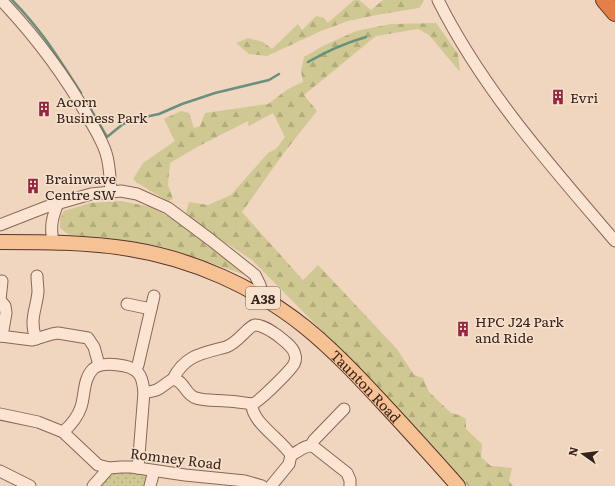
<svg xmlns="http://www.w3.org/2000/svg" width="615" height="486" viewBox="0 0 615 486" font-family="Literata,serif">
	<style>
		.forest { fill: url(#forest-firs) }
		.park { fill: url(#park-dots) }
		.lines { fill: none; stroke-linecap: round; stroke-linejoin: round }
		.stream { stroke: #69907d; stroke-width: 2.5 }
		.minor-casing { stroke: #8a6656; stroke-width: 13 }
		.major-casing { stroke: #57352b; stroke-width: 16 }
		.highway-casing { stroke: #57352b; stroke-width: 18 }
		.minor { stroke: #fbe5d2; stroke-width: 11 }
		.major { stroke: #f6c193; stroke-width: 14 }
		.highway { stroke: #e57e49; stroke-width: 16 }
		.labels { text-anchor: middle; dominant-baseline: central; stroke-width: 3; stroke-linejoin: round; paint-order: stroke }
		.shield { fill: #f7e2ce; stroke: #715c51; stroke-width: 1 }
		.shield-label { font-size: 13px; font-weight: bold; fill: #38231c }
		.poi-label { font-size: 14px; fill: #38231c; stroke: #f7e2ce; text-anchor: start }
		.street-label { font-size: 14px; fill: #38231c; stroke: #f7e2ce }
	</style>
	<defs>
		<pattern id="forest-firs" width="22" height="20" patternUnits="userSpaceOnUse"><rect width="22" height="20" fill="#cfc892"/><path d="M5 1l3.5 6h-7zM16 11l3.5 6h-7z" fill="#b2ac7d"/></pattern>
		<pattern id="park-dots" width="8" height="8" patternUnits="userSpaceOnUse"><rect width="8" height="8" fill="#cfc892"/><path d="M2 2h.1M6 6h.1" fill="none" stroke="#b2ac7d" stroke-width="1.8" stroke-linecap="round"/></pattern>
	</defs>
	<rect width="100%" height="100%" fill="#f0d6bf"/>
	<g class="forest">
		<polygon points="354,0 359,0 371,10 383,0 424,0 419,8 376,15 348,21 321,31 267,56 249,54 236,43 248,38 263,42 272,49 298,24 302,30 316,16 324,18 328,23"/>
		<path d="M 436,23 L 458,54 L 460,72 L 429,35 L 418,29 L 376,36 L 304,95 L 317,111 L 283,154 L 242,212 L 303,280 L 318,265 L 397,349 L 414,375 L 423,378 L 429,392 L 451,413 L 459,415 L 466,419 L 466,429 L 482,444 L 481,457 L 491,466 L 512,468 L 509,481 L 513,486 L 468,486 L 329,338 L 252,260 L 185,216 L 189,202 L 208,205 L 231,195 L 268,153 L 276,149 L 285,137 L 273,113 L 249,126 L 248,121 L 199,146 L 170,163 L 168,185 L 173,199 L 168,201 C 156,193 143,188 133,179 L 143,163 L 175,141 L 164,119 L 181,111 L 189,113 L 194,128 L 200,126 L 205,113 L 268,104 L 288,89 L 303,82 L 301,71 L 304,57 L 321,47 L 356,31 L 391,24 Z"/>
		<polygon points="121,201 151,207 185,226 246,275 160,246 102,237 69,235 60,228 60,219 64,211 90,203"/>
	</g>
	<polygon class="park" points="109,468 154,471 150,486 93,486"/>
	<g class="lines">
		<g class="stream">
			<path d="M 12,0 C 41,29 59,59 81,93"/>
			<path d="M 308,62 C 327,51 345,43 366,37"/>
			<polyline points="86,101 107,137 123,124 136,119 159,114 182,104 215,93 269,80 279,74"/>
		</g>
		<g class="minor-casing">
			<g id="minor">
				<path d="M 1,0 C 35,36 64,74 88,117 C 94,128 102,140 106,153 C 110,165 110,179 111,192"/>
				<path d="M 438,0 C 483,90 550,165 615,241"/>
				<polyline points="0,225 46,207 91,194 121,191 137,194 168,208 211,240 255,275 260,285 263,298"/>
				<path d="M 53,242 C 50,226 52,218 58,203"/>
				<polyline points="2,281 0,300 5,306 6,313 2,336"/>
				<polyline points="127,304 151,309"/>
				<polyline points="0,336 32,340 52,334 58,333 88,338 94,347 99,365"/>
				<path d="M 36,339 C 29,319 36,311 38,292 C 38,287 37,281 37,276"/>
				<polyline points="135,370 138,365 154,296"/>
				<path d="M 173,379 C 185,355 203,353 226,347 C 238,343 248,326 255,325 C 263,325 271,331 277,335 C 283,340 294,347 295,355 C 296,358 295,362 294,364 C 290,371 258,403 252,404"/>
				<path d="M 144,392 C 160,392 161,386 173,379 C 185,381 185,395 196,398 C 205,401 217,400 227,401 C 235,401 243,403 252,404 C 251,422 282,440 291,455 L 289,464 L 271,486"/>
				<polyline points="0,414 38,422 63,432 98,465 109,468"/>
				<path d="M 63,432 C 70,426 78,416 81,407 C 85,395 83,379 93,369 C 102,361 132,364 139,374 C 143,379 143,386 144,392 L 138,468"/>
				<polyline points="311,445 314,440 344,409"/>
				<path d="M 291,455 C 299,452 306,443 314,447 L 347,473 L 350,480 L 350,486"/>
				<polyline points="0,471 30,486"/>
				<polyline points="93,486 109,468 121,467 131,467 185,475 245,481 262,486"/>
				<polyline points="150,486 154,471"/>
			</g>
		</g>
		<g class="major-casing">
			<g id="major">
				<path id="s1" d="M 0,242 C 43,242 87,242 130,249 C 193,259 255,287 305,327 C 337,353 365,384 393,414 C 415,438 437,462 458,486"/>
			</g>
		</g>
		<g class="highway-casing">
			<polyline id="highway" points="604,0 615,13"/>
		</g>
		<use href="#minor" class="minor"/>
		<use href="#major" class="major"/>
		<use href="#highway" class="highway"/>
	</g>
	<defs>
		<g id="building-bare" transform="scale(1.2)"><path d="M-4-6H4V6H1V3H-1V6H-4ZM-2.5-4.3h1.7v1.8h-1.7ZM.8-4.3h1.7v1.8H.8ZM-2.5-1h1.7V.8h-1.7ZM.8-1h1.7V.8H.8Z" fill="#9c233f" stroke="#f7e2ce" stroke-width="2.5" paint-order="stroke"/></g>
	</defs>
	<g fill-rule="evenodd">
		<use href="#building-bare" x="558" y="97"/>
		<use href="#building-bare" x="44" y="109"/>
		<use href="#building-bare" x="33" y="186"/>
		<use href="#building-bare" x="463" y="329"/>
	</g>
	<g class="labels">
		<rect class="shield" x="246" y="287" width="34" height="22" rx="3"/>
		<g class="shield-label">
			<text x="263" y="298">A38</text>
		</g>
		<g class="poi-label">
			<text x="570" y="97">Evri</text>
			<text x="56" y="101">Acorn<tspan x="56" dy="16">Business Park</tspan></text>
			<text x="45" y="178">Brainwave<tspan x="45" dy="16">Centre SW</tspan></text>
			<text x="475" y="321">HPC J24 Park<tspan x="475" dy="16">and Ride</tspan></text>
		</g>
		<g class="street-label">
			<text stroke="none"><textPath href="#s1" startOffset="409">Taunton Road</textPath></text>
			<text transform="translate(176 458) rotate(7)">Romney Road</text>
		</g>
	</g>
	<g transform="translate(583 454) rotate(284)" stroke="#f7e2ce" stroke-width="3" paint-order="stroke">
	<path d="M0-3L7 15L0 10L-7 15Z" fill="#38231c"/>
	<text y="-6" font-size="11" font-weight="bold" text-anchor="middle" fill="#38231c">N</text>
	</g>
</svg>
